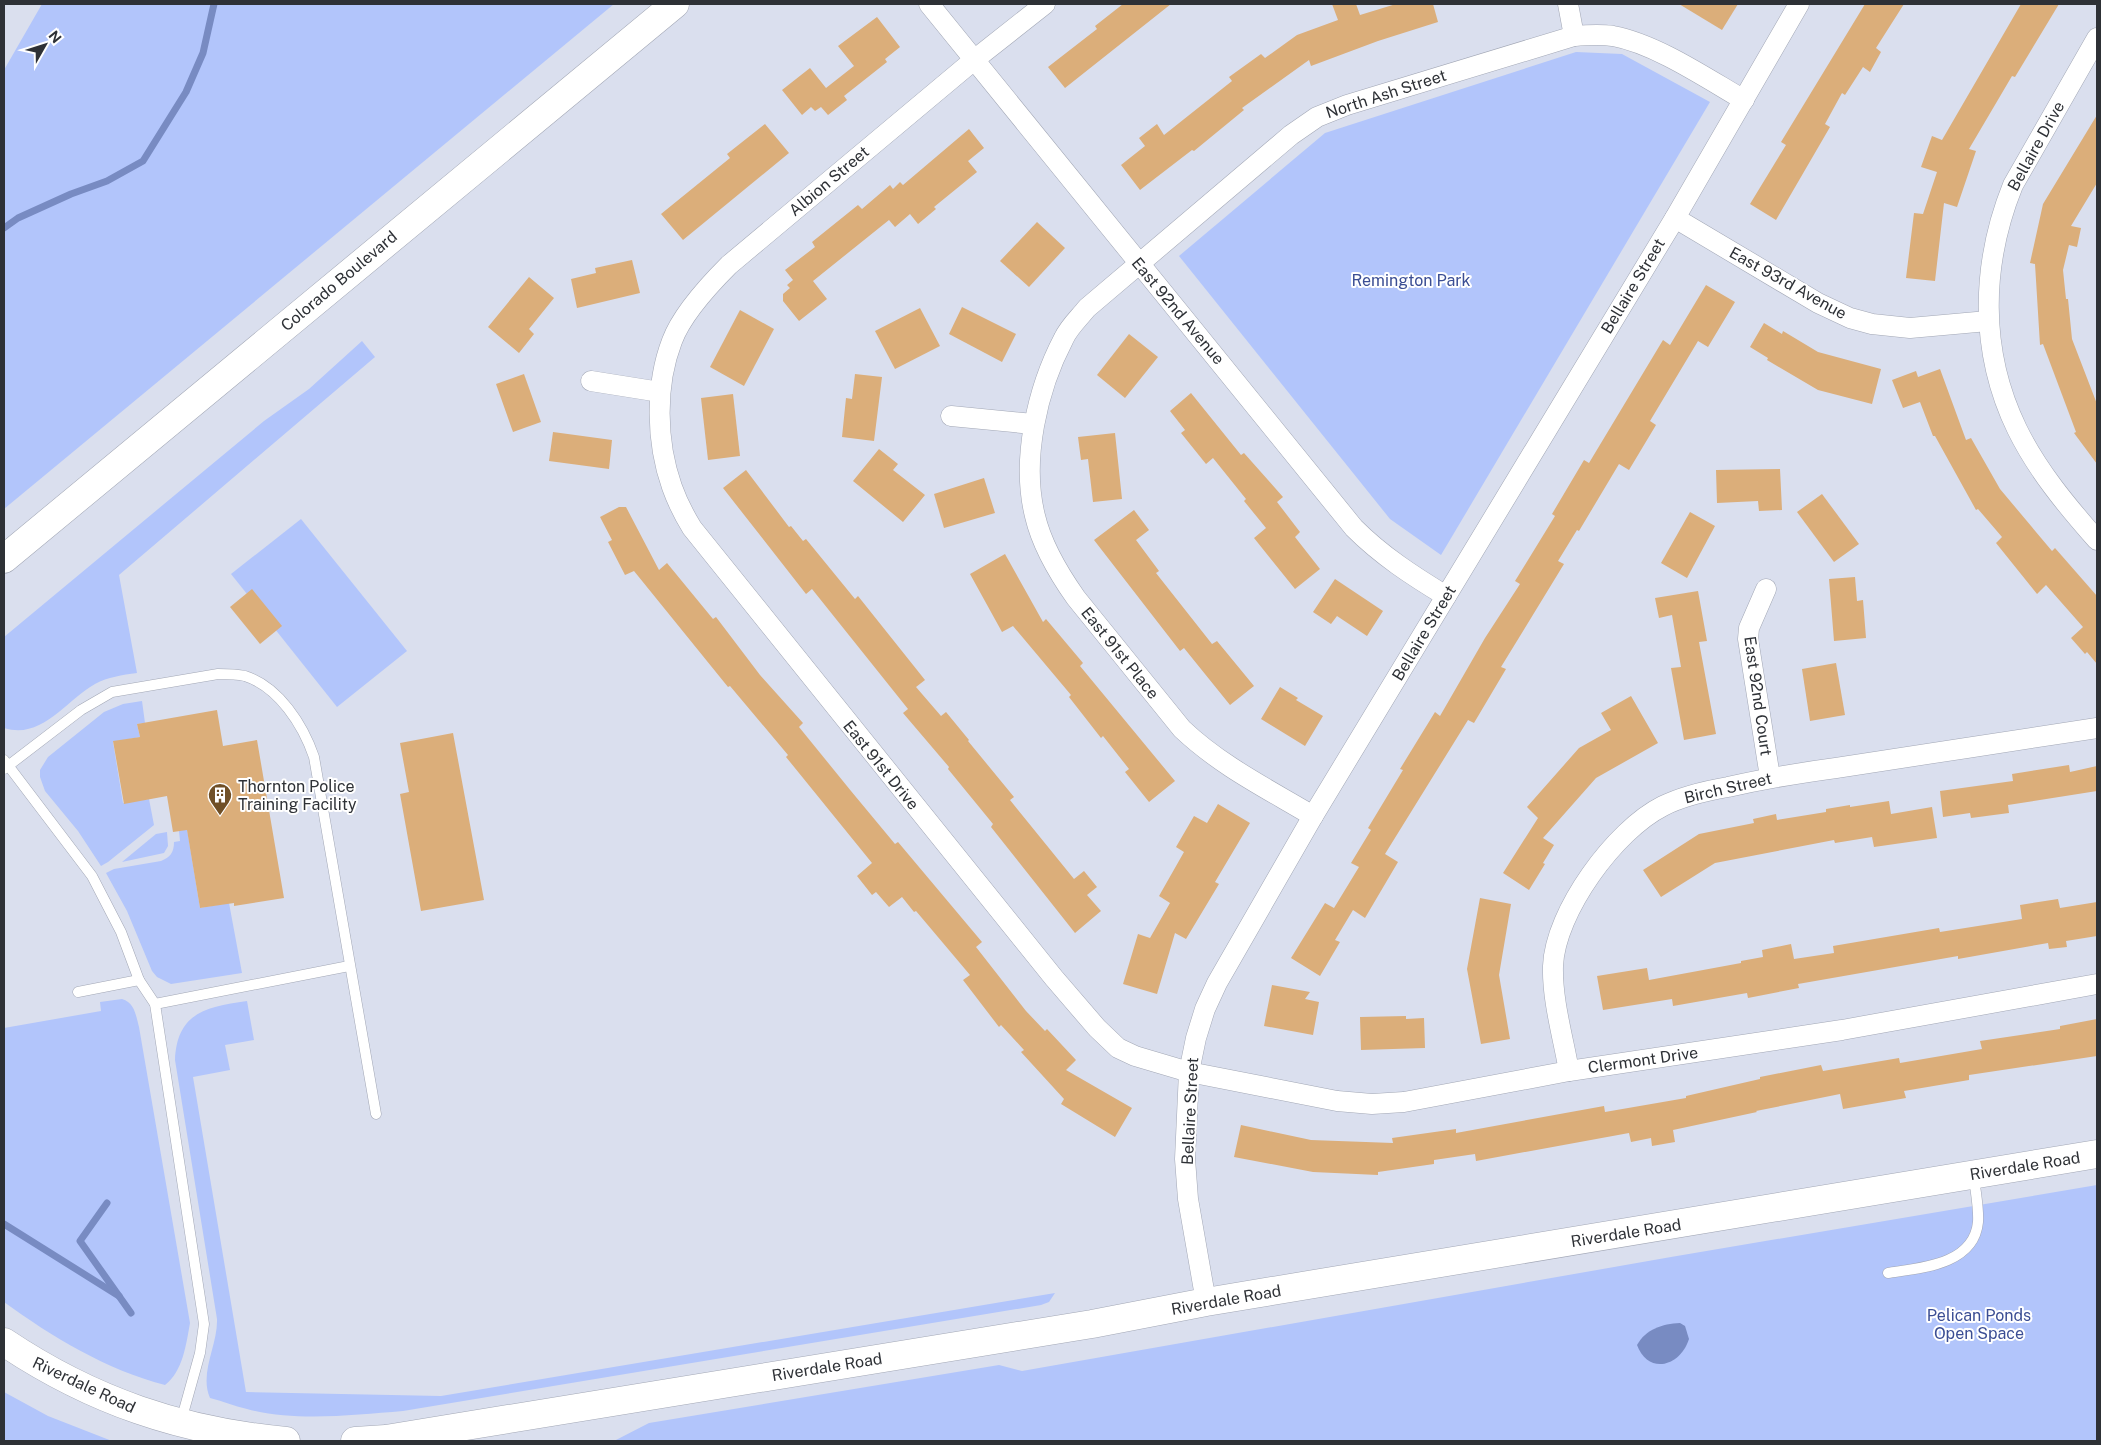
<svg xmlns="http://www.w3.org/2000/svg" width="2101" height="1445" viewBox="0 0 2101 1445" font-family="'Public Sans',sans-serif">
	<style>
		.green { fill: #b2c5fb }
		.water { fill: #788bc2 }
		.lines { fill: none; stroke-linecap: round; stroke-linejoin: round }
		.stream { stroke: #788bc2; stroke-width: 7 }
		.building { fill: #dbae7a }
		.lane-casing { stroke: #a2a7b5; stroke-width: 11 }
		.street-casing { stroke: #a2a7b5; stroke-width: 21 }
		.secondary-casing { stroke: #a2a7b5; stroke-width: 29 }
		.primary-casing { stroke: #a2a7b5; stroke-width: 29 }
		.lane { stroke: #fff; stroke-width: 10 }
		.street { stroke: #fff; stroke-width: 20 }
		.secondary { stroke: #fff; stroke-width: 28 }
		.primary { stroke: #fff; stroke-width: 28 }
		.labels { text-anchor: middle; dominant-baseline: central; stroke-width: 4; stroke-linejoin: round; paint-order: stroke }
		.street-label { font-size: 16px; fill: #2e3136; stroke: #fff }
		.park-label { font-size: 16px; fill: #3b4e94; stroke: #fff }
		.poi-label { font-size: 16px; fill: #2e3136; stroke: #fff; text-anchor: start }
	</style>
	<rect width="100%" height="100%" fill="#dadfee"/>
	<g class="green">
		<polygon points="42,4 614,4 4,509 4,70"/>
		<polygon points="1576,52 1622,54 1710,102 1441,555 1390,519 1179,256 1325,133"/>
		<path d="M 362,341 L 375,357 L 119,575 L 137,673 C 122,675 108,677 95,684 C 65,701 42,740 4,728 L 4,637 L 264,421 L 309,389 Z"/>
		<polygon points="301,519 407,651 337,707 231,574"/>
		<polygon points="142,701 145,723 137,724 140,737 113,742 123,803 149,799 154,825 108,862 101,866 78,831 45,791 40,777 40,770 48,757 104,712 123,704"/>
		<path d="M 187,829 L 200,908 L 229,903 L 242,973 L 171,984 L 157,977 L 152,971 L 127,911 L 106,873 L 114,869 L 161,861 C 170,857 174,853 174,842 L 180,841 L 179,831 Z"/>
		<polygon points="167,832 168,846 164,853 122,862 156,834"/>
		<path d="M 122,999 C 135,1003 136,1016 139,1027 L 190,1323 C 186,1345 183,1371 165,1385 C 107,1370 52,1337 4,1302 L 4,1028 L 101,1011 L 100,1002 Z"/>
		<path d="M 247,1001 L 254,1040 L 225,1045 L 230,1070 L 193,1077 L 246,1392 L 441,1396 L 1055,1293 L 1049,1302 L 1041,1305 L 403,1411 C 353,1415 295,1422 247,1409 C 234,1406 222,1401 210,1398 C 199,1373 218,1345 217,1319 L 175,1060 C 177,1012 207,1007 247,1001 Z"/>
		<polygon points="2097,1185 2097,1441 614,1441 649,1423 999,1365 1022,1371 1671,1257"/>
		<polygon points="4,1392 48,1416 112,1441 4,1441"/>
	</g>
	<path class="water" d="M 1680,1323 L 1685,1326 L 1689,1339 C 1680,1367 1648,1375 1637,1345 C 1646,1329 1662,1324 1680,1323 Z"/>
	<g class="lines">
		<g class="stream">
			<polyline points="4,228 18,218 71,194 107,181 143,161 186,92 203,53 214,4"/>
			<polyline points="107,1203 80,1241 131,1313"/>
			<polyline points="4,1224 119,1296"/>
		</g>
	</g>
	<g class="building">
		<polygon points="1123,4 1171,4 1065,88 1048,67 1097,29 1095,26"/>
		<polygon points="1332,4 1356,4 1360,15 1396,4 1433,4 1438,22 1378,41 1311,66 1309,60 1242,108 1244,110 1194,151 1192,150 1140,190 1121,165 1145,146 1139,138 1157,124 1164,135 1232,81 1229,77 1261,54 1265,58 1297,35 1338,20"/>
		<polygon points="1679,4 1738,4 1722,30"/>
		<polygon points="1865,4 1904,4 1876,48 1881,52 1870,72 1863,67 1845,95 1842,93 1825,124 1830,127 1776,220 1750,204 1786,145 1781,142"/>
		<polygon points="2021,4 2059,4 2015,77 2012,76 1969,149 1976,151 1957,207 1944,203 1935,281 1906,278 1914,213 1923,214 1937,172 1921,167 1932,136 1942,140"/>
		<polygon points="877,17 900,47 885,59 887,62 844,96 847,100 828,115 821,107 815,111 811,107 802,115 782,90 810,68 826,88 854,66 838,46"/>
		<polygon points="2097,115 2097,183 2071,226 2081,228 2077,247 2069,245 2063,270 2066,299 2068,299 2072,339 2097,404 2097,464 2074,433 2076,432 2043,344 2040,345 2035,264 2030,263 2043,204"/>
		<polygon points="765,124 789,153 683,240 661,214 730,158 727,154"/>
		<polygon points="969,129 984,148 968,161 977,172 934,207 936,209 918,224 910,214 895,227 889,220 813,281 827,299 799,321 783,301 783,294 790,288 787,285 793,280 785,270 815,247 812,242 858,205 862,209 890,185 893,189 900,182 903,185"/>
		<polygon points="1037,222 1065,248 1029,287 1000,261"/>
		<polygon points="632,260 640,293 577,308 571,279 596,273 595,268"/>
		<polygon points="529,277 554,298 529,329 534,334 519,353 488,327"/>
		<polygon points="1706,285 1735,302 1708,347 1698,341 1650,421 1656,425 1629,470 1619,464 1579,531 1577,530 1558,561 1564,564 1501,667 1506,669 1474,723 1468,720 1385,854 1398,862 1365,918 1353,910 1335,940 1340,942 1320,976 1291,958 1325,903 1334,908 1359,867 1351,863 1371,830 1368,828 1403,770 1400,769 1435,712 1440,716 1485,638 1520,584 1515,581 1555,516 1552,514 1584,460 1589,463 1663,340 1670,345"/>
		<polygon points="962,307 1016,334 1002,362 949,334"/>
		<polygon points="920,308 940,346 895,369 875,331"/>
		<polygon points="740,310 774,329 744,386 710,367"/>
		<polygon points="1764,323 1782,334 1783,331 1818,352 1881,369 1872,404 1818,390 1767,360 1768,358 1750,347"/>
		<polygon points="1129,334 1158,357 1125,398 1097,375"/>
		<polygon points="1940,369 1966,440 1971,438 2000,489 2052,551 2055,548 2097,596 2097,664 2087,652 2085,654 2071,638 2083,627 2046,585 2037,594 1996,543 2002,537 1978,509 1976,510 1935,436 1933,436 1920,402 1903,408 1892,380 1916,371 1918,377"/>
		<polygon points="524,374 541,422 513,432 496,384"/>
		<polygon points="855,374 882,377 874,441 842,437 846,398 852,399"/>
		<polygon points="1191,393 1241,455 1244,453 1283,497 1277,502 1300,532 1295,537 1320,569 1295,589 1254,538 1266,528 1244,501 1246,499 1213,458 1206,464 1181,433 1185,430 1170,411"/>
		<polygon points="733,394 740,456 708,460 701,398"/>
		<polygon points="553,432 612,440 609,469 549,461"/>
		<polygon points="1115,433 1122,499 1093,502 1088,459 1081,460 1078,437"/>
		<polygon points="879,449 898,464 893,470 925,495 903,522 853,481"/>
		<polygon points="1780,469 1782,510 1759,511 1758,501 1717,503 1716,470"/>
		<polygon points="746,470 789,527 791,526 803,541 806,539 855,599 858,596 925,680 916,687 941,716 946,712 969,740 968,741 1014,797 1010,800 1074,879 1084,871 1097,887 1087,895 1101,911 1075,933 991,827 993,824 948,769 949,767 903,713 908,709 812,589 806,594 723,488"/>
		<polygon points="984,478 995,513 944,528 934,494"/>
		<polygon points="1822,494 1859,544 1834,562 1797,512"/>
		<polygon points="619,507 626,507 659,570 667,563 713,619 716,617 760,675 803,723 799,727 851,791 895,844 898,842 982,942 976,947 1026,1011 1045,1031 1047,1029 1076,1060 1066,1070 1132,1108 1115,1137 1061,1104 1064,1099 1021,1052 1024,1050 1001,1025 999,1027 963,980 970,975 916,911 914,912 902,897 889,907 876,892 872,895 857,876 872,863 786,757 788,755 730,686 728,687 634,571 625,575 608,542 612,540 600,517"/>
		<polygon points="1134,510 1149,530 1136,540 1159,571 1156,573 1212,644 1217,641 1254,686 1230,705 1184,648 1180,651 1094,540"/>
		<polygon points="1690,512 1715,526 1687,578 1661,563"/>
		<polygon points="1005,554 1043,622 1046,619 1083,663 1080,666 1175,781 1149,802 1125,772 1129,769 1103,736 1101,738 1069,697 1071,695 1013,626 1002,632 970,574"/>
		<polygon points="1855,577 1857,601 1863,600 1866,638 1834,641 1829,579"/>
		<polygon points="1335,579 1383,611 1367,636 1337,616 1331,624 1313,612"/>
		<polygon points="252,589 282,626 260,644 230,607"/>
		<polygon points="1698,591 1707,641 1699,642 1716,734 1684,740 1671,668 1681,667 1672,615 1659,618 1655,598"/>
		<polygon points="1836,663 1845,715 1810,721 1802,669"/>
		<polygon points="1280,687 1298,698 1296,700 1323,716 1305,746 1261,719"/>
		<polygon points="1631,696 1658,743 1596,778 1543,838 1554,845 1543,863 1545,864 1529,890 1503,873 1538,818 1527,807 1579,748 1611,730 1601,713"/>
		<polygon points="217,710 223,746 257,740 284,898 234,906 234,903 200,908 187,830 173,832 167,796 124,804 113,741 140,737 137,724"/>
		<polygon points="453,733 484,900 421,911 400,794 409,792 400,743"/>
		<polygon points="2069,765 2070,772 2097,766 2097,791 2008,805 2009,813 1971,818 1970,813 1943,817 1940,791 2013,781 2012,774"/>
		<polygon points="1889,801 1891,814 1932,807 1937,838 1874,847 1872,837 1835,843 1834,840 1715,863 1661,897 1643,870 1699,834 1754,823 1753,819 1776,814 1777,820 1826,812 1826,809 1850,805 1850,807"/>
		<polygon points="1218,804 1250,823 1215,882 1219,884 1186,939 1175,933 1157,994 1123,984 1138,934 1150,938 1170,903 1159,896 1184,852 1176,847 1194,816 1207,823"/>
		<polygon points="1480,898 1511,904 1499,975 1510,1039 1481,1044 1467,969"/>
		<polygon points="2058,899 2060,908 2097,902 2097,936 2066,941 2067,947 2049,949 2048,943 1958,959 1958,956 1798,984 1799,988 1748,998 1747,993 1673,1006 1672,999 1603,1010 1597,976 1647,968 1649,980 1741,963 1741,961 1763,957 1762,950 1791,944 1794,959 1834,953 1833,946 1939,928 1940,932 2022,919 2020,905"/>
		<polygon points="1272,985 1310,992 1305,999 1319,1002 1313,1035 1264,1026"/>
		<polygon points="1406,1016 1406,1019 1424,1018 1425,1048 1361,1050 1360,1017"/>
		<polygon points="2097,1019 2097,1056 1969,1075 1969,1080 1904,1091 1906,1098 1843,1109 1840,1094 1756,1111 1757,1112 1673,1130 1675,1142 1652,1146 1651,1138 1631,1142 1629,1133 1476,1161 1475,1154 1434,1160 1434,1164 1378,1172 1378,1175 1313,1172 1234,1157 1241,1125 1311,1140 1393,1143 1392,1138 1456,1129 1456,1133 1604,1106 1605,1112 1686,1098 1686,1096 1760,1079 1760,1077 1821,1065 1823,1071 1899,1058 1900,1063 1982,1049 1980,1041 2060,1029 2060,1026"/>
	</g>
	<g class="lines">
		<g class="lane-casing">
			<g id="lane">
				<polyline points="4,760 92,876 121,932 139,980"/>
				<path d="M 4,769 L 81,710 L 112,692 L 218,674 C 227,674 236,674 245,676 C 279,687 303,725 314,757 L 376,1114"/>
				<polyline points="78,992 139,980 155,1004 204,1324 200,1353 181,1421"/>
				<polyline points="155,1004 349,966"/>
				<path d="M 1888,1273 C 1920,1268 1974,1265 1978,1222 C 1979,1207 1975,1190 1974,1176"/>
			</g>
		</g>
		<g class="street-casing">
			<g id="street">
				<path d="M 929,4 L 1354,528 C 1382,556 1413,576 1446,596"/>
				<path d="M 1045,4 L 974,60 L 729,265 C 709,285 682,314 672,341 C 655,385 656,442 672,487 C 677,501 684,515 692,528 L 1054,978 L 1097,1028 L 1118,1048 L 1135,1056 L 1189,1072 L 1337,1101 L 1372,1104 L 1404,1102 L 1569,1071 L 1842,1030 L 2097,984"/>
				<polyline points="1568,4 1574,36"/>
				<path d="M 2097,38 L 2013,185 C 1981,264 1979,351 2017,429 C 2037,470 2067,506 2097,540"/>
				<polyline points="1675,218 1818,303 1850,318 1872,324 1910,328 1988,321"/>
				<polyline points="591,381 660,392"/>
				<polyline points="951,416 1033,424"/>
				<polyline points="1766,589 1749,628 1748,639 1770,777"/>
				<path d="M 1313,816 C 1268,789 1221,766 1182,729 L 1076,598 C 1059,574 1042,546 1035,516 C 1021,460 1037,389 1064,338 C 1069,327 1079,318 1087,308 L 1291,135 L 1317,117 L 1347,105 L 1574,36 C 1587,35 1600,34 1613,36 C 1656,44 1706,78 1744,100"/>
				<path d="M 1569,1071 C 1563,1037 1552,1000 1553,966 C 1555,912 1615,830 1663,806 C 1683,796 1705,791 1728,787 C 1763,779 1799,773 1836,768 C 1923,755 2010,741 2097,728"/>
				<polyline points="1206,1302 1188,1199 1185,1159 1189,1072 1196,1038 1205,1009 1217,983 1313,816 1675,218 1799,4"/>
			</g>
		</g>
		<g class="secondary-casing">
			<g id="secondary">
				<path d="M 4,1342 C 92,1401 181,1431 286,1441"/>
				<polyline points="355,1441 386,1439 1092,1324 1206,1302 2097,1154"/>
			</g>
		</g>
		<g class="primary-casing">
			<polyline id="primary" points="4,559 675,4"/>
		</g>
		<use href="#lane" class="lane"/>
		<use href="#street" class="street"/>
		<use href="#secondary" class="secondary"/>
		<use href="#primary" class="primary"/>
	</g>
	<defs>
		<g id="building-pin" transform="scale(1.25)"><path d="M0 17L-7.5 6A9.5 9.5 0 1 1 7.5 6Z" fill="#704f26" stroke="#fff"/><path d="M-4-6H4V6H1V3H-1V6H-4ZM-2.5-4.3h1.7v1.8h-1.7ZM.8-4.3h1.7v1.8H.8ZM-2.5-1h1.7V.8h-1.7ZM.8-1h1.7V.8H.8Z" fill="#fff"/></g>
	</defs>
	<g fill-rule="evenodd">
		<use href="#building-pin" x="220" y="795"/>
	</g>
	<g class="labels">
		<g class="street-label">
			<text transform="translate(1386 94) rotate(-18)">North Ash Street</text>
			<text transform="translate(2036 146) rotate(-61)">Bellaire Drive</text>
			<text transform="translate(829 181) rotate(-40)">Albion Street</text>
			<text transform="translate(339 281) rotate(-40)">Colorado Boulevard</text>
			<text transform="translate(1788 283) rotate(29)">East 93rd Avenue</text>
			<text transform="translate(1633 286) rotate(-59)">Bellaire Street</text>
			<text transform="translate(1178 311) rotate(50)">East 92nd Avenue</text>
			<text transform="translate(1424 633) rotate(-59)">Bellaire Street</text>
			<text transform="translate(1120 653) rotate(51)">East 91st Place</text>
			<text transform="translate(1758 696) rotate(82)">East 92nd Court</text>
			<text transform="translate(881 765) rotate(51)">East 91st Drive</text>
			<text transform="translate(1728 788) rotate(-13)">Birch Street</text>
			<text transform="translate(1643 1060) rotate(-8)">Clermont Drive</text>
			<text transform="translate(1190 1111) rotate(-87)">Bellaire Street</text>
			<text transform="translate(2025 1166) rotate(-9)">Riverdale Road</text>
			<text transform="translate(1626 1233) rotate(-9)">Riverdale Road</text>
			<text transform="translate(1226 1300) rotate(-10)">Riverdale Road</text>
			<text transform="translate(827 1367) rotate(-9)">Riverdale Road</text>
			<text transform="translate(84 1385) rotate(25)">Riverdale Road</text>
		</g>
		<g class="park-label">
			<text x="1411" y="280">Remington Park</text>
			<text x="1979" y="1315">Pelican Ponds<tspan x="1979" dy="18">Open Space</tspan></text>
		</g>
		<g class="poi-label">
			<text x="238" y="786">Thornton Police<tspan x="238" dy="18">Training Facility</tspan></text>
		</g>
	</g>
	<rect width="2101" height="1445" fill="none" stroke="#2e3136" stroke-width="10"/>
	<g transform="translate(45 45) rotate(51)" stroke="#ffffff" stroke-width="4" paint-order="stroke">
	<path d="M0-4L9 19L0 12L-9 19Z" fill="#2e3136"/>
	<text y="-8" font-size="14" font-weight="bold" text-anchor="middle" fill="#2e3136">N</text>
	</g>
</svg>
